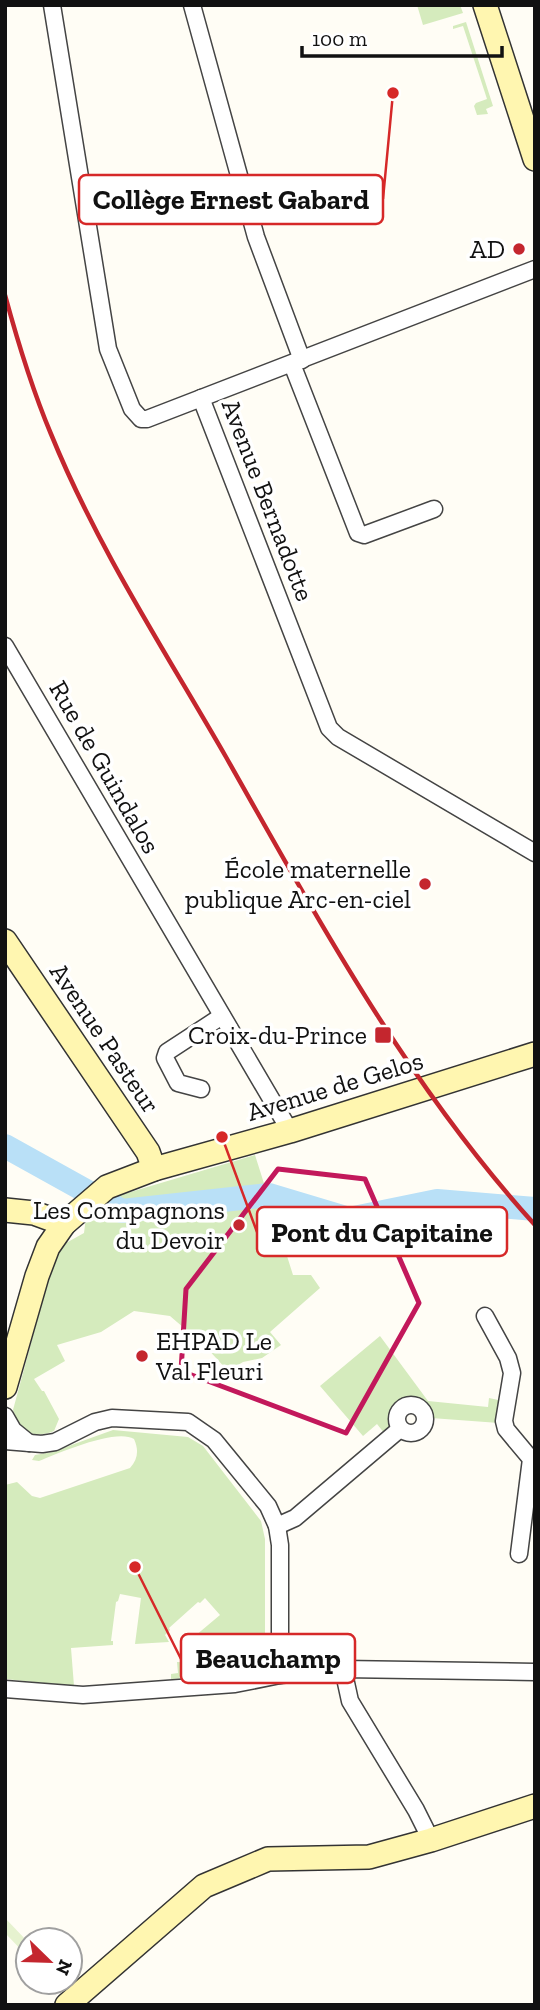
<svg xmlns="http://www.w3.org/2000/svg" width="540" height="2010" viewBox="0 0 540 2010" font-family="'Zilla Slab',serif">
	<style>
		.green { fill: #d5ebbd }
		.pitch { fill: #e6f2cf }
		.lines { fill: none; stroke-linecap: round; stroke-linejoin: round }
		.river { stroke: #b9e0f7; stroke-width: 24 }
		.street-casing { stroke: #444; stroke-width: 19 }
		.secondary-casing { stroke: #333; stroke-width: 26 }
		.street { stroke: #fff; stroke-width: 16 }
		.secondary { stroke: #fff6b0; stroke-width: 23 }
		.rail { stroke: #c4262e; stroke-width: 4.5 }
		.marked { fill: none; stroke: #c2185b; stroke-width: 5; stroke-linejoin: round }
		.poi-dot { fill: #c4262e; stroke: #fff; stroke-width: 2.5 }
		.labels { text-anchor: middle; dominant-baseline: central; stroke-width: 7; stroke-linejoin: round; paint-order: stroke }
		.poi-label { font-size: 26px; fill: #111; stroke: #fff; text-anchor: end }
		.street-label { font-size: 26px; fill: #111; stroke: #fff }
		.leader { fill: none; stroke: #d62828; stroke-width: 2.5 }
		.callout-dot { fill: #d62828; stroke: #fff; stroke-width: 2.5 }
		.callout { fill: #fff; stroke: #d62828; stroke-width: 2.5 }
		.callout-label { font-size: 28px; text-anchor: middle; font-weight: bold; fill: #111 }
	</style>
	<rect width="100%" height="100%" fill="#fffdf5"/>
	<g class="green">
		<polygon points="417,5 460,5 463,13 423,25"/>
		<polygon points="466,22 493,106 486,109 488,114 477,115 474,106 476,103 487,99 463,26 453,29 453,26"/>
		<path d="M 255,1155 L 293,1275 L 311,1275 L 320,1288 L 270,1332 L 281,1345 L 262,1358 L 243,1362 L 228,1371 L 205,1346 L 170,1316 L 134,1311 L 101,1332 L 57,1345 L 65,1361 L 34,1379 L 42,1391 L 44,1391 L 59,1419 L 54,1431 C 42,1436 32,1435 21,1430 L 13,1410 L 54,1258 L 66,1243 L 84,1233 L 86,1217 L 107,1199 Z"/>
		<path d="M 380,1336 L 428,1401 L 488,1407 L 489,1398 L 503,1401 L 499,1423 L 431,1418 L 420,1403 C 400,1395 390,1408 393,1427 L 385,1434 L 377,1424 L 363,1436 L 320,1386 Z"/>
		<path d="M 113,1430 L 188,1437 L 203,1446 L 261,1521 L 265,1539 L 265,1636 C 254,1665 239,1670 210,1669 L 210,1663 L 203,1655 L 180,1654 L 189,1641 L 220,1615 L 205,1598 L 200,1603 L 198,1602 L 169,1628 L 170,1630 L 165,1635 L 169,1642 L 135,1644 L 141,1598 L 120,1594 L 118,1601 L 116,1602 L 111,1641 L 113,1641 L 113,1645 L 71,1648 L 74,1686 L 5,1679 L 5,1485 L 17,1482 L 32,1496 L 40,1498 L 130,1468 C 138,1459 139,1450 134,1439 C 116,1428 59,1453 39,1461 L 32,1460 L 35,1455 L 52,1452 Z"/>
		<polygon points="177,1662 200,1663 201,1677 171,1679 171,1674 178,1673"/>
	</g>
	<polygon class="pitch" points="5,1918 28,1942 28,1957 5,1933"/>
	<g class="lines">
		<polyline class="river" points="5,1146 122,1211 269,1195 349,1219 437,1201 535,1209"/>
		<g class="street-casing">
			<g id="street">
				<polyline points="52,5 108,349 132,409 141,419 147,419 535,269"/>
				<polyline points="192,5 256,237 302,360"/>
				<polyline points="292,364 358,533 364,535 434,509"/>
				<polyline points="201,398 329,728 338,737 535,853"/>
				<polyline points="5,646 290,1131"/>
				<polyline points="201,1089 178,1083 165,1058 167,1052 222,1016"/>
				<polyline points="485,1316 508,1358 512,1373 504,1421 506,1429 531,1459 519,1554"/>
				<circle cx="411" cy="1419" r="14"/>
				<polyline points="5,1416 13,1430 29,1443"/>
				<polyline points="5,1441 42,1444 55,1442 95,1422 112,1418 188,1422 214,1440 268,1506 277,1526 280,1545 280,1675"/>
				<polyline points="277,1526 295,1518 400,1429"/>
				<polyline points="343,1669 350,1701 416,1810 431,1840"/>
				<polyline points="5,1689 83,1695 235,1684 280,1675 343,1669 535,1672"/>
			</g>
		</g>
		<g class="secondary-casing">
			<g id="secondary">
				<polyline points="485,5 535,159"/>
				<polyline points="5,941 148,1152 154,1169"/>
				<polyline points="5,1210 34,1213 64,1224"/>
				<polyline points="5,1387 37,1276 48,1247 64,1224 107,1187 154,1169 290,1131 535,1054"/>
				<polyline points="67,2005 204,1886 268,1859 369,1857 431,1840 535,1806"/>
			</g>
		</g>
		<use href="#street" class="street"/>
		<use href="#secondary" class="secondary"/>
		<path class="rail" d="M 5,295 C 18,343 32,389 51,434 C 97,547 165,651 226,757 C 319,921 407,1084 535,1225"/>
	</g>
	<path class="marked" d="M 278,1169 L 365,1179 L 419,1303 L 346,1433 L 181,1371 L 186,1289 Z"/>
	<g class="poi-dot">
		<circle cx="519" cy="249" r="7"/>
		<circle cx="425" cy="884" r="7"/>
		<rect x="374" y="1026" width="18" height="18" rx="3.5"/>
		<circle cx="239" cy="1225" r="7"/>
		<circle cx="142" cy="1356" r="7"/>
	</g>
	<g class="labels">
		<g class="poi-label">
			<text x="505" y="249">AD</text>
			<text x="411" y="869">École maternelle<tspan x="411" dy="30">publique Arc-en-ciel</tspan></text>
			<text x="367" y="1035">Croix-du-Prince</text>
			<text x="225" y="1210">Les Compagnons<tspan x="225" dy="30">du Devoir</tspan></text>
			<text x="156" y="1341" text-anchor="start">EHPAD Le<tspan x="156" dy="30">Val Fleuri</tspan></text>
		</g>
		<g class="street-label">
			<text transform="translate(268 500) rotate(69)">Avenue Bernadotte</text>
			<text transform="translate(105 767) rotate(60)">Rue de Guindalos</text>
			<text transform="translate(105 1038) rotate(56)">Avenue Pasteur</text>
			<text transform="translate(335 1086) rotate(-17)">Avenue de Gelos</text>
		</g>
	</g>
	<path class="leader" d="M393 93L383 199M222 1137L257 1232M135 1567L181 1659"/>
	<g class="callout-dot">
		<circle cx="393" cy="93" r="7"/>
		<circle cx="222" cy="1137" r="7"/>
		<circle cx="135" cy="1567" r="7"/>
	</g>
	<g class="callout">
		<rect x="79" y="175" width="304" height="49" rx="7"/>
		<rect x="257" y="1207" width="250" height="49" rx="7"/>
		<rect x="181" y="1634" width="174" height="49" rx="7"/>
	</g>
	<g class="callout-label">
		<text x="231" y="209">Collège Ernest Gabard</text>
		<text x="382" y="1242">Pont du Capitaine</text>
		<text x="268" y="1668">Beauchamp</text>
	</g>
	<rect width="540" height="2010" fill="none" stroke="#111111" stroke-width="14"/>
	<g transform="translate(49 1961) rotate(113)"><circle r="33" fill="#ffffff" stroke="#a0a0a0" stroke-width="2"/>
	<path d="M0-5L12 26L0 18L-12 26Z" fill="#c4262e"/>
	<text y="-10" font-size="19" font-weight="bold" text-anchor="middle" fill="#111111">N</text>
	</g>
	<path d="M302 46v10h200v-10" fill="none" stroke="#111111" stroke-width="3.5"/>
	<text x="312" y="46" font-size="21" fill="#111111" stroke="#ffffff" stroke-width="5" paint-order="stroke">100 m</text>
</svg>
